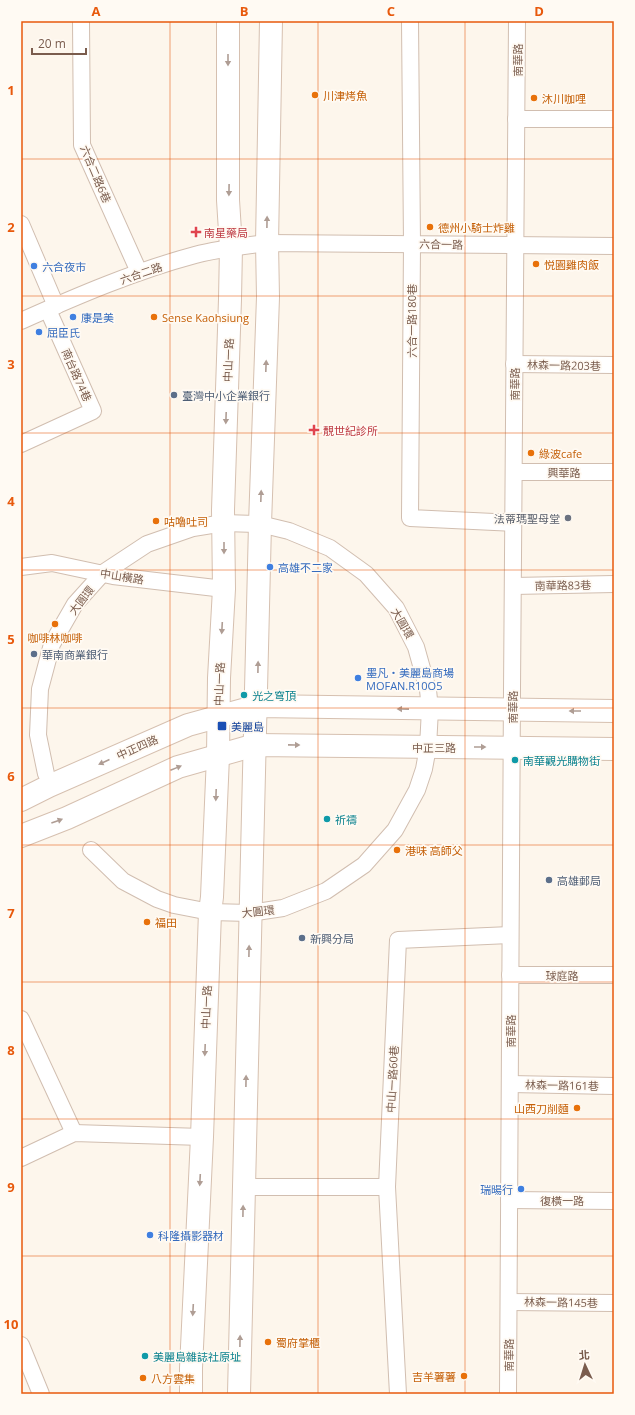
<svg xmlns="http://www.w3.org/2000/svg" width="635" height="1415" viewBox="0 0 635 1415" font-family="'Open Sans','Noto Sans TC',sans-serif">
	<style>
		.lines { fill: none; stroke-linecap: round; stroke-linejoin: round }
		.street-casing { stroke: #d1beb0; stroke-width: 18 }
		.secondary-casing { stroke: #d6c0b0; stroke-width: 24 }
		.street { stroke: #fff; stroke-width: 16 }
		.secondary { stroke: #fff; stroke-width: 22 }
		.oneway { fill: #af9d94 }
		.grid { fill: none; stroke: #e8590c; stroke-width: 1; stroke-opacity: 0.55 }
		.food-dot { fill: #e8710a; stroke: #fffaf3; stroke-width: 1.5 }
		.health-dot { fill: #e0444e; stroke: #fffaf3; stroke-width: 1.5 }
		.shop-dot { fill: #3f7fe0; stroke: #fffaf3; stroke-width: 1.5 }
		.service-dot { fill: #5c6f8a; stroke: #fffaf3; stroke-width: 1.5 }
		.worship-dot { fill: #6b7280; stroke: #fffaf3; stroke-width: 1.5 }
		.culture-dot { fill: #0f9aa8; stroke: #fffaf3; stroke-width: 1.5 }
		.transit-dot { fill: #1a4fb4; stroke: #fffaf3; stroke-width: 1.5 }
		.labels { text-anchor: middle; dominant-baseline: central; stroke-width: 3.5; stroke-linejoin: round; paint-order: stroke }
		.street-label { font-size: 11px; fill: #7a5c4d; stroke: #fffaf3 }
		.food-label { font-size: 11px; fill: #c56008; stroke: #fffaf3; text-anchor: start }
		.health-label { font-size: 11px; fill: #be3a42; stroke: #fffaf3; text-anchor: start }
		.shop-label { font-size: 11px; fill: #366cbe; stroke: #fffaf3; text-anchor: start }
		.service-label { font-size: 11px; fill: #4e5e75; stroke: #fffaf3; text-anchor: start }
		.worship-label { font-size: 11px; fill: #5b616d; stroke: #fffaf3; text-anchor: end }
		.culture-label { font-size: 11px; fill: #0d838f; stroke: #fffaf3; text-anchor: start }
		.transit-label { font-size: 11px; fill: #164399; stroke: #fffaf3; text-anchor: start }
		.neatline { fill: none; stroke: #e8590c; stroke-width: 1.5 }
		.grid-label { font-size: 13px; text-anchor: middle; font-weight: bold; fill: #e8590c }
	</style>
	<rect width="100%" height="100%" fill="#fdf6ec"/>
	<g class="lines">
		<g class="street-casing">
			<g id="street">
				<polyline points="81,21 82,145 139,272"/>
				<polyline points="410,21 412,244 410,518 513,523"/>
				<polyline points="516,119 614,119"/>
				<polyline points="21,224 56,306"/>
				<path d="M 21,321 C 77,296 135,271 195,255 C 218,249 243,246 267,243 L 614,246"/>
				<polyline points="514,364 614,365"/>
				<polyline points="21,444 93,411 48,310"/>
				<polyline points="514,472 614,472"/>
				<polyline points="21,567 52,563 113,576 224,589"/>
				<polyline points="513,586 614,584"/>
				<polyline points="46,774 38,735 40,689 52,644 75,604 103,573 147,544 193,528 224,523 260,524 289,531 330,548 366,574 396,608 416,647 428,690 430,709 428,747 424,769 417,790 395,830 364,865 326,891 283,908 250,913 210,912 174,905 157,899 123,881 91,850"/>
				<polyline points="510,975 614,975"/>
				<polyline points="21,1019 74,1133"/>
				<polyline points="510,1084 614,1086"/>
				<polyline points="21,1158 74,1133 202,1137"/>
				<polyline points="244,1187 387,1187 398,940 510,935"/>
				<polyline points="387,1187 398,1394"/>
				<polyline points="509,1200 614,1201"/>
				<polyline points="509,1302 614,1303"/>
				<polyline points="21,1345 41,1394"/>
				<polyline points="508,1394 512,690 517,21"/>
			</g>
		</g>
		<g class="secondary-casing">
			<g id="secondary">
				<polyline points="21,800 49,786 188,725 257,706 614,711"/>
				<polyline points="21,836 67,818 178,767 255,745 614,749"/>
				<polyline points="191,1394 191,1368 202,1137 210,912 212,897 218,756 219,678 224,589 223,510 230,299 231,247 228,200 228,21"/>
				<polyline points="239,1394 260,524 268,297 267,243 271,21"/>
			</g>
		</g>
		<use href="#street" class="street"/>
		<use href="#secondary" class="secondary"/>
	</g>
	<defs><path id="oneway-solid" d="M-6-.8H1V-3.2L6.5 0L1 3.2V.8H-6Z"/></defs>
	<g class="oneway">
		<use href="#oneway-solid" transform="translate(228 60) rotate(90)"/>
		<use href="#oneway-solid" transform="translate(229 190) rotate(91)"/>
		<use href="#oneway-solid" transform="translate(267 222) rotate(-89)"/>
		<use href="#oneway-solid" transform="translate(266 366) rotate(-88)"/>
		<use href="#oneway-solid" transform="translate(226 418) rotate(92)"/>
		<use href="#oneway-solid" transform="translate(261 496) rotate(-88)"/>
		<use href="#oneway-solid" transform="translate(224 548) rotate(90)"/>
		<use href="#oneway-solid" transform="translate(222 628) rotate(93)"/>
		<use href="#oneway-solid" transform="translate(258 667) rotate(-89)"/>
		<use href="#oneway-solid" transform="translate(403 709) rotate(-179)"/>
		<use href="#oneway-solid" transform="translate(575 711) rotate(-180)"/>
		<use href="#oneway-solid" transform="translate(294 745) rotate(1)"/>
		<use href="#oneway-solid" transform="translate(480 747)"/>
		<use href="#oneway-solid" transform="translate(104 762) rotate(156)"/>
		<use href="#oneway-solid" transform="translate(176 768) rotate(-22)"/>
		<use href="#oneway-solid" transform="translate(216 795) rotate(92)"/>
		<use href="#oneway-solid" transform="translate(57 821) rotate(-20)"/>
		<use href="#oneway-solid" transform="translate(249 951) rotate(-89)"/>
		<use href="#oneway-solid" transform="translate(205 1050) rotate(92)"/>
		<use href="#oneway-solid" transform="translate(246 1081) rotate(-89)"/>
		<use href="#oneway-solid" transform="translate(200 1180) rotate(93)"/>
		<use href="#oneway-solid" transform="translate(243 1211) rotate(-89)"/>
		<use href="#oneway-solid" transform="translate(193 1310) rotate(93)"/>
		<use href="#oneway-solid" transform="translate(240 1341) rotate(-89)"/>
	</g>
	<path class="grid" d="M 170,21 L 170,1394M 318,21 L 318,1394M 465,21 L 465,1394M 21,159 L 614,159M 21,296 L 614,296M 21,433 L 614,433M 21,570 L 614,570M 21,708 L 614,708M 21,845 L 614,845M 21,982 L 614,982M 21,1119 L 614,1119M 21,1256 L 614,1256"/>
	<g class="food-dot">
		<circle cx="315" cy="95" r="4"/>
		<circle cx="534" cy="98" r="4"/>
		<circle cx="430" cy="227" r="4"/>
		<circle cx="536" cy="264" r="4"/>
		<circle cx="154" cy="317" r="4"/>
		<circle cx="531" cy="453" r="4"/>
		<circle cx="156" cy="521" r="4"/>
		<circle cx="55" cy="624" r="4"/>
		<circle cx="397" cy="850" r="4"/>
		<circle cx="147" cy="922" r="4"/>
		<circle cx="577" cy="1108" r="4"/>
		<circle cx="268" cy="1342" r="4"/>
		<circle cx="464" cy="1376" r="4"/>
		<circle cx="143" cy="1378" r="4"/>
	</g>
	<g class="health-dot">
		<path d="M194 226h4v4h4v4h-4v4h-4v-4h-4v-4h4z"/>
		<path d="M312 424h4v4h4v4h-4v4h-4v-4h-4v-4h4z"/>
	</g>
	<g class="shop-dot">
		<circle cx="34" cy="266" r="4"/>
		<circle cx="73" cy="317" r="4"/>
		<circle cx="39" cy="332" r="4"/>
		<circle cx="270" cy="567" r="4"/>
		<circle cx="358" cy="678" r="4"/>
		<circle cx="521" cy="1189" r="4"/>
		<circle cx="150" cy="1235" r="4"/>
	</g>
	<g class="service-dot">
		<circle cx="174" cy="395" r="4"/>
		<circle cx="34" cy="654" r="4"/>
		<circle cx="549" cy="880" r="4"/>
		<circle cx="302" cy="938" r="4"/>
	</g>
	<circle class="worship-dot" cx="568" cy="518" r="4"/>
	<g class="culture-dot">
		<circle cx="244" cy="695" r="4"/>
		<circle cx="515" cy="760" r="4"/>
		<circle cx="327" cy="819" r="4"/>
		<circle cx="145" cy="1356" r="4"/>
	</g>
	<rect class="transit-dot" x="217" y="721" width="10" height="10" rx="2"/>
	<g class="labels">
		<g class="street-label">
			<text transform="translate(517 60) rotate(-90)">南華路</text>
			<text transform="translate(96 174) rotate(67)">六合二路6巷</text>
			<text transform="translate(441 244) rotate(1)">六合一路</text>
			<text transform="translate(141 273) rotate(-19)">六合二路</text>
			<text transform="translate(411 321) rotate(-90)">六合一路180巷</text>
			<text transform="translate(228 360) rotate(-88)">中山一路</text>
			<text transform="translate(564 365) rotate(1)">林森一路203巷</text>
			<text transform="translate(77 375) rotate(66)">南台路74巷</text>
			<text transform="translate(514 384) rotate(-90)">南華路</text>
			<text x="564" y="472">興華路</text>
			<text transform="translate(122 576) rotate(9)">中山橫路</text>
			<text transform="translate(563 585) rotate(-1)">南華路83巷</text>
			<text transform="translate(81 600) rotate(-52)">大圓環</text>
			<text transform="translate(403 623) rotate(60)">大圓環</text>
			<text transform="translate(219 684) rotate(-88)">中山一路</text>
			<text transform="translate(512 707) rotate(-90)">南華路</text>
			<text transform="translate(137 747) rotate(-24)">中正四路</text>
			<text x="434" y="747">中正三路</text>
			<text transform="translate(258 911) rotate(-6)">大圓環</text>
			<text x="562" y="975">球庭路</text>
			<text transform="translate(206 1007) rotate(-88)">中山一路</text>
			<text transform="translate(510 1031) rotate(-90)">南華路</text>
			<text transform="translate(392 1079) rotate(-87)">中山一路60巷</text>
			<text transform="translate(562 1085) rotate(1)">林森一路161巷</text>
			<text x="562" y="1200">復橫一路</text>
			<text transform="translate(561 1302) rotate(1)">林森一路145巷</text>
			<text transform="translate(508 1355) rotate(-90)">南華路</text>
		</g>
		<g class="food-label">
			<text x="323" y="95">川津烤魚</text>
			<text x="542" y="98">沐川咖哩</text>
			<text x="438" y="227">德州小騎士炸雞</text>
			<text x="544" y="264">悦園雞肉飯</text>
			<text x="162" y="317">Sense Kaohsiung</text>
			<text x="539" y="453">綠波cafe</text>
			<text x="164" y="521">咕嚕吐司</text>
			<text x="55" y="637" text-anchor="middle">咖啡林咖啡</text>
			<text x="405" y="850">港味 高師父</text>
			<text x="155" y="922">福田</text>
			<text x="569" y="1108" text-anchor="end">山西刀削麵</text>
			<text x="276" y="1342">蜀府掌櫃</text>
			<text x="456" y="1376" text-anchor="end">吉羊薯薯</text>
			<text x="151" y="1378">八方雲集</text>
		</g>
		<g class="health-label">
			<text x="204" y="232">南星藥局</text>
			<text x="323" y="430">靚世紀診所</text>
		</g>
		<g class="shop-label">
			<text x="42" y="266">六合夜市</text>
			<text x="81" y="317">康是美</text>
			<text x="47" y="332">屈臣氏</text>
			<text x="278" y="567">高雄不二家</text>
			<text x="366" y="672">墨凡・美麗島商場<tspan x="366" dy="13">MOFAN.R10O5</tspan></text>
			<text x="513" y="1189" text-anchor="end">瑞暘行</text>
			<text x="158" y="1235">科隆攝影器材</text>
		</g>
		<g class="service-label">
			<text x="182" y="395">臺灣中小企業銀行</text>
			<text x="42" y="654">華南商業銀行</text>
			<text x="557" y="880">高雄郵局</text>
			<text x="310" y="938">新興分局</text>
		</g>
		<g class="worship-label">
			<text x="560" y="518">法蒂瑪聖母堂</text>
		</g>
		<g class="culture-label">
			<text x="252" y="695">光之穹頂</text>
			<text x="523" y="760">南華觀光購物街</text>
			<text x="335" y="819">祈禱</text>
			<text x="153" y="1356">美麗島雜誌社原址</text>
		</g>
		<g class="transit-label">
			<text x="231" y="726">美麗島</text>
		</g>
	</g>
	<rect width="635" height="1415" fill="none" stroke="#fffaf3" stroke-width="44"/>
	<g transform="translate(585 1365) rotate(356)" stroke="#fffaf3" stroke-width="3" paint-order="stroke">
	<path d="M0-3L7 15L0 10L-7 15Z" fill="#7a5c4d"/>
	<text y="-6" font-size="11" font-weight="bold" text-anchor="middle" fill="#7a5c4d">北</text>
	</g>
	<path d="M32 48v6h54v-6" fill="none" stroke="#7a5c4d" stroke-width="2"/>
	<text x="38" y="48" font-size="12" fill="#7a5c4d" stroke="#fffaf3" stroke-width="3" paint-order="stroke">20 m</text>
	<rect x="22" y="22" width="591" height="1371" class="neatline"/>
	<g class="grid-label">
		<text x="96" y="16">A</text>
		<text x="244" y="16">B</text>
		<text x="391" y="16">C</text>
		<text x="539" y="16">D</text>
		<text x="11" y="95">1</text>
		<text x="11" y="232">2</text>
		<text x="11" y="369">3</text>
		<text x="11" y="506">4</text>
		<text x="11" y="644">5</text>
		<text x="11" y="781">6</text>
		<text x="11" y="918">7</text>
		<text x="11" y="1055">8</text>
		<text x="11" y="1192">9</text>
		<text x="11" y="1329">10</text>
	</g>
</svg>
